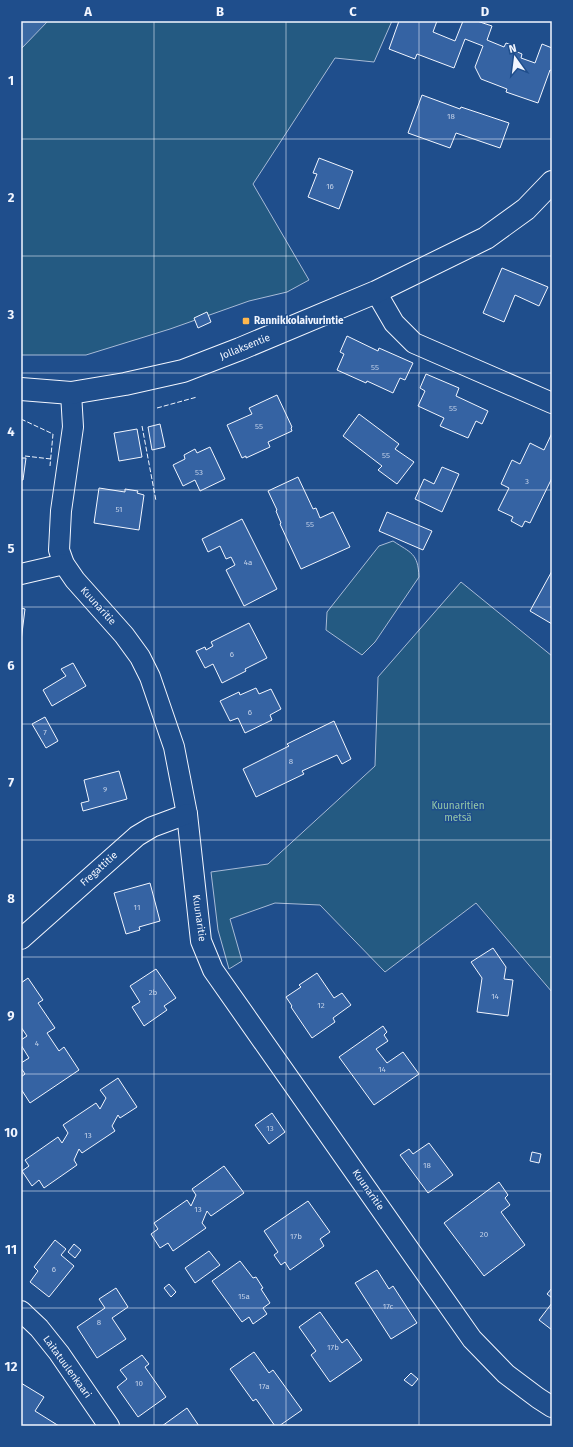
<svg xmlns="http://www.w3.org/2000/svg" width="573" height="1447" viewBox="0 0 573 1447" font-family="'Fira Sans',sans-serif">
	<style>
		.green { fill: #245a82; stroke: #a8bbd7 }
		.water { fill: #3b69a3; stroke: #a8bbd7 }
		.building { fill: #3563a3; stroke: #f2f6ff }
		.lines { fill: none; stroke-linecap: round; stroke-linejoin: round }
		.street-casing { stroke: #f2f6ff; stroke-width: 22 }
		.secondary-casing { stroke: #f2f6ff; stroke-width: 24 }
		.street { stroke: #1f4e8c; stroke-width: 20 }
		.secondary { stroke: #1f4e8c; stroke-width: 22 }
		.fence { stroke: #f2f6ff; stroke-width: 1; stroke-dasharray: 5 2; stroke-linecap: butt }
		.grid { fill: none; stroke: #f2f6ff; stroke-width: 1; stroke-opacity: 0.55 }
		.poi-dot { fill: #ffb74d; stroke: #1f4e8c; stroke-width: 1.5 }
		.labels { text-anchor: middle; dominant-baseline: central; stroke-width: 3; stroke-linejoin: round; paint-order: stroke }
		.number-label { font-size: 8px; fill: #c3d1e8 }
		.poi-label { font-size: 10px; font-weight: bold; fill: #f2f6ff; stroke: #1f4e8c; text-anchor: start }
		.street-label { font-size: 10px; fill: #f2f6ff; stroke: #1f4e8c }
		.park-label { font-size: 10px; fill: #97c8a6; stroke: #1f4e8c }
		.neatline { fill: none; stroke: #f2f6ff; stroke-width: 1.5 }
		.grid-label { font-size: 13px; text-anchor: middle; font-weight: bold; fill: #f2f6ff }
	</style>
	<rect width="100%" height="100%" fill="#1f4e8c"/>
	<g class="green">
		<polygon points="21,21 392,21 374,62 335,58 253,184 309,280 287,292 249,301 170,329 86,355 21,355"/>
		<path d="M 393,541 C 411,553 418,553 419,577 L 375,642 L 362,655 L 326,630 L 327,612 L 379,546 Z"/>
		<polygon points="461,582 552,656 552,992 476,903 385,972 320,905 275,903 230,919 242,961 229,969 218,930 211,872 268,864 375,766 378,677"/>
	</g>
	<polygon class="water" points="21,21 48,21 21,49"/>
	<g class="building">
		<polygon points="399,21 437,21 433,32 455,41 463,21 477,21 492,26 487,40 504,47 506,43 514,46 513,50 522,54 521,58 535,63 542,44 552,48 552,71 550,70 538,103 506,92 507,89 481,79 475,67 483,46 465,39 454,68 417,54 415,59 389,49"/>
		<polygon points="422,95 460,109 461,107 509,123 500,148 456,133 450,148 408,133"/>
		<polygon points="319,158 353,171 339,209 308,197 317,174 313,173"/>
		<polygon points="502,268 548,287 539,306 515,295 504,322 483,313"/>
		<polygon points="207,312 211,322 198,328 194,318"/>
		<polygon points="347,336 378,351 379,348 413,363 405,380 400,378 393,393 367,381 366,383 337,370 344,354 340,352"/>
		<polygon points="426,374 459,388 456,396 488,411 482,424 476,421 468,438 440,426 444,418 418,406 425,391 420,388"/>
		<polygon points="277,395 292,427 291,428 292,431 268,442 270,447 246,458 246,456 242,458 227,425 252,414 249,408"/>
		<polygon points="359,414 399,444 395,449 414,462 397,484 378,470 382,466 343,436"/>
		<polygon points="160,424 165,447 152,450 148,427"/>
		<polygon points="137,429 142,457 119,461 114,433"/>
		<polygon points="552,433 552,478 530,523 525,521 522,527 511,521 513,517 498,510 509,488 501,484 512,460 520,464 530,443 544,450"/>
		<polygon points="210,447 225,479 200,491 195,480 183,486 173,465 185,459 184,455 195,449 197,453"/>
		<polygon points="21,458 26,458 23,480 21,480"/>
		<polygon points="442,467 459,474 442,512 415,499 424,479 434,484"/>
		<polygon points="298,477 313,509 316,508 320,518 333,512 350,547 301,569 280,524 281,523 276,511 277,510 268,491"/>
		<polygon points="99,488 125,492 125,489 138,491 137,493 144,495 139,530 94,523"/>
		<polygon points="387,512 432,531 423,550 379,531"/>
		<polygon points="242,519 277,589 244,606 226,570 235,565 231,557 226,559 220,546 208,552 202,539"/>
		<polygon points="552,571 552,624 530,611"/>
		<polygon points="21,608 25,609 21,641"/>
		<polygon points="249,623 267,658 245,669 246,671 222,683 213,664 205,668 196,651 205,647 206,650 213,646 211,642"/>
		<polygon points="73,663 86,686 52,706 43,690 66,676 61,669"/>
		<polygon points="256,688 259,694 271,689 281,709 270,715 272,720 245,733 238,718 230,721 220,701 239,692 240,695"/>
		<polygon points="45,717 58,741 46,748 32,724"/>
		<polygon points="334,721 351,759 342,764 337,755 302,771 304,774 256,797 243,769 289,746 287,744"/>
		<polygon points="119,771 127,799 83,811 81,803 89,801 84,780"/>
		<polygon points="150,883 160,921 139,927 140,930 126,934 114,893"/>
		<polygon points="493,948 506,967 504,979 513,980 508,1016 477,1012 482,978 471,962"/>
		<polygon points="156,969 176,998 164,1006 167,1010 144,1026 132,1007 140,1002 130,986"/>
		<polygon points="317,973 334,998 342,993 351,1005 333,1018 335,1022 312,1038 291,1007 292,1006 286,997 301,987 299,985"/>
		<polygon points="28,978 43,1000 38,1003 55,1028 47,1033 59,1051 64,1047 79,1070 30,1103 21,1089 21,1077 25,1074 21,1068 21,1063 29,1058 21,1045 21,1040 27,1036 21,1027 21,983"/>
		<polygon points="383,1026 387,1032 384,1035 388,1041 376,1049 387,1063 403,1052 419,1074 374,1105 339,1057"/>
		<polygon points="118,1078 137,1107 120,1118 118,1115 112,1126 115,1131 82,1153 79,1149 74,1160 77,1165 44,1188 39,1180 32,1186 22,1171 29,1166 25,1160 58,1137 62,1143 68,1133 63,1125 96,1103 100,1109 106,1098 100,1090"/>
		<polygon points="272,1113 285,1132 269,1144 255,1125"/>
		<polygon points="429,1143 453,1175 428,1193 400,1155 409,1149 413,1154"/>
		<polygon points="532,1152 541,1154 539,1163 530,1161"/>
		<polygon points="224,1166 244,1193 211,1216 207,1211 202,1223 206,1228 173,1251 168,1243 160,1248 151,1234 158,1229 154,1223 187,1200 191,1206 196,1195 192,1189"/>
		<polygon points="499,1182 508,1195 505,1198 510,1205 501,1212 525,1245 484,1276 444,1223"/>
		<polygon points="308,1201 330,1232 320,1239 324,1246 290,1270 285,1262 281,1265 274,1255 278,1252 264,1231"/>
		<polygon points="55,1240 66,1249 61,1255 74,1266 49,1297 30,1282 38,1271 34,1267"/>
		<polygon points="74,1244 81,1250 75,1258 68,1252"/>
		<polygon points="209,1251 220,1265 195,1283 185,1268"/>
		<polygon points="240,1261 253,1278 256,1277 263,1288 261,1289 270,1303 263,1308 267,1314 253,1324 249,1317 242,1322 212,1281"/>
		<polygon points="377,1270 389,1289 393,1286 417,1323 391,1339 355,1283"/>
		<polygon points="169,1284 176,1292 171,1297 164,1288"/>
		<polygon points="116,1288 128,1307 112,1318 126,1339 97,1358 77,1327 105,1308 99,1299"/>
		<polygon points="552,1288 552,1298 547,1294"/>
		<polygon points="552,1303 552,1330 539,1320"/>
		<polygon points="320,1312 342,1343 347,1339 362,1360 330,1382 311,1355 316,1351 299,1327"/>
		<polygon points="254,1352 269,1373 273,1370 302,1410 279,1426 275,1426 256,1399 253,1401 230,1369"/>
		<polygon points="142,1355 149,1364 145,1367 166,1397 138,1417 117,1387 127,1379 120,1370"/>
		<polygon points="411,1373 418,1379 412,1386 404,1380"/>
		<polygon points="21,1383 44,1397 35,1411 59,1426 21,1426"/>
		<polygon points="187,1408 199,1426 162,1426"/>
	</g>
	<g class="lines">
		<g class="street-casing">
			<g id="street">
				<polyline points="376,292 394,323 414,343 552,403"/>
				<polyline points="71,393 73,427 61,511 59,550 64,564 75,580 124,635 140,657 150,677 174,747 187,814 201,941 213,970 472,1339 506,1374 538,1398 552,1407"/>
				<polyline points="21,574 64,564"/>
				<polyline points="21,939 137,836 152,827 187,814"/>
				<polyline points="21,1311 39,1328 59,1353 109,1426"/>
			</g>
		</g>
		<g class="secondary-casing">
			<polyline id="secondary" points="21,389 71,393 125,384 183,371 240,349 376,292 486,238 526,209 552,182"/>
		</g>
		<use href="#street" class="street"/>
		<use href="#secondary" class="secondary"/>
		<g class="fence">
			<polyline points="157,408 197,397"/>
			<polyline points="21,419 53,434 50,466"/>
			<polyline points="142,426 156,501"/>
			<polyline points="25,456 51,459"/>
		</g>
	</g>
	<path class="grid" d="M 154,21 L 154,1426M 286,21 L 286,1426M 419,21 L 419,1426M 21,139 L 552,139M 21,256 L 552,256M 21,373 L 552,373M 21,490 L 552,490M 21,607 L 552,607M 21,724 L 552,724M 21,840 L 552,840M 21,957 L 552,957M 21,1074 L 552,1074M 21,1191 L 552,1191M 21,1308 L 552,1308"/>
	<rect class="poi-dot" x="242" y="317" width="8" height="8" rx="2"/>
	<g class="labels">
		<g class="number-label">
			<text x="451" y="116">18</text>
			<text x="330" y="186">16</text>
			<text x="375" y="367">55</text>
			<text x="453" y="408">55</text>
			<text x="259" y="426">55</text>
			<text x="386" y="455">55</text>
			<text x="199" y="472">53</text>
			<text x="527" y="481">3</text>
			<text x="119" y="509">51</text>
			<text x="310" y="524">55</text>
			<text x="248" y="562">4a</text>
			<text x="232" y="654">6</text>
			<text x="250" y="712">6</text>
			<text x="45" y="732">7</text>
			<text x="291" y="761">8</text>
			<text x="105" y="789">9</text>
			<text x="137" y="907">11</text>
			<text x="153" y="992">2b</text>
			<text x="495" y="996">14</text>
			<text x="321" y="1005">12</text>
			<text x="37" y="1043">4</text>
			<text x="382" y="1069">14</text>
			<text x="270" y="1128">13</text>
			<text x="88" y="1135">13</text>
			<text x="427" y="1165">18</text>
			<text x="198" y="1209">13</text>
			<text x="484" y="1234">20</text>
			<text x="296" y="1236">17b</text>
			<text x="54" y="1269">6</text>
			<text x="244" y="1296">15a</text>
			<text x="388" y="1306">17c</text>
			<text x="99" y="1322">8</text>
			<text x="333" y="1347">17b</text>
			<text x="139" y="1383">10</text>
			<text x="264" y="1386">17a</text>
		</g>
		<g class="poi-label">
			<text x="254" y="321">Rannikkolaivurintie</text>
		</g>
		<g class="street-label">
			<text transform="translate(245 347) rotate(-22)">Jollaksentie</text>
			<text transform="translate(98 606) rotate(48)">Kuunaritie</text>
			<text transform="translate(99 869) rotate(-42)">Fregattitie</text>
			<text transform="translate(199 918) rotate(82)">Kuunaritie</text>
			<text transform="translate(368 1190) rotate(55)">Kuunaritie</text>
			<text transform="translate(67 1367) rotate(54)">Laitatuulenkaari</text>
		</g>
		<g class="park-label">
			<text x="458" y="806">Kuunaritien<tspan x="458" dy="12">metsä</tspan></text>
		</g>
	</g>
	<rect width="573" height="1447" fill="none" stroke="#1f4e8c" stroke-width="44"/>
	<g transform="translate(515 58) rotate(346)" stroke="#1f4e8c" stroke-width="3" paint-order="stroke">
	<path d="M0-3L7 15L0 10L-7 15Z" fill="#f2f6ff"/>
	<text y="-6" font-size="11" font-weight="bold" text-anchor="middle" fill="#f2f6ff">N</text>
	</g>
	<rect x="22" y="22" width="529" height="1403" class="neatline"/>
	<g class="grid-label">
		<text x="88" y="16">A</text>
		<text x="220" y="16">B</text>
		<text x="353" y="16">C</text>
		<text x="485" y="16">D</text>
		<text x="11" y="85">1</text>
		<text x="11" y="202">2</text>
		<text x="11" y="319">3</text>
		<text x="11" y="436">4</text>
		<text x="11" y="553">5</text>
		<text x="11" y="670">6</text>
		<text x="11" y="787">7</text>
		<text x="11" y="903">8</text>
		<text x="11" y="1020">9</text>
		<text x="11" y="1137">10</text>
		<text x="11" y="1254">11</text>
		<text x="11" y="1371">12</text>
	</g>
</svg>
